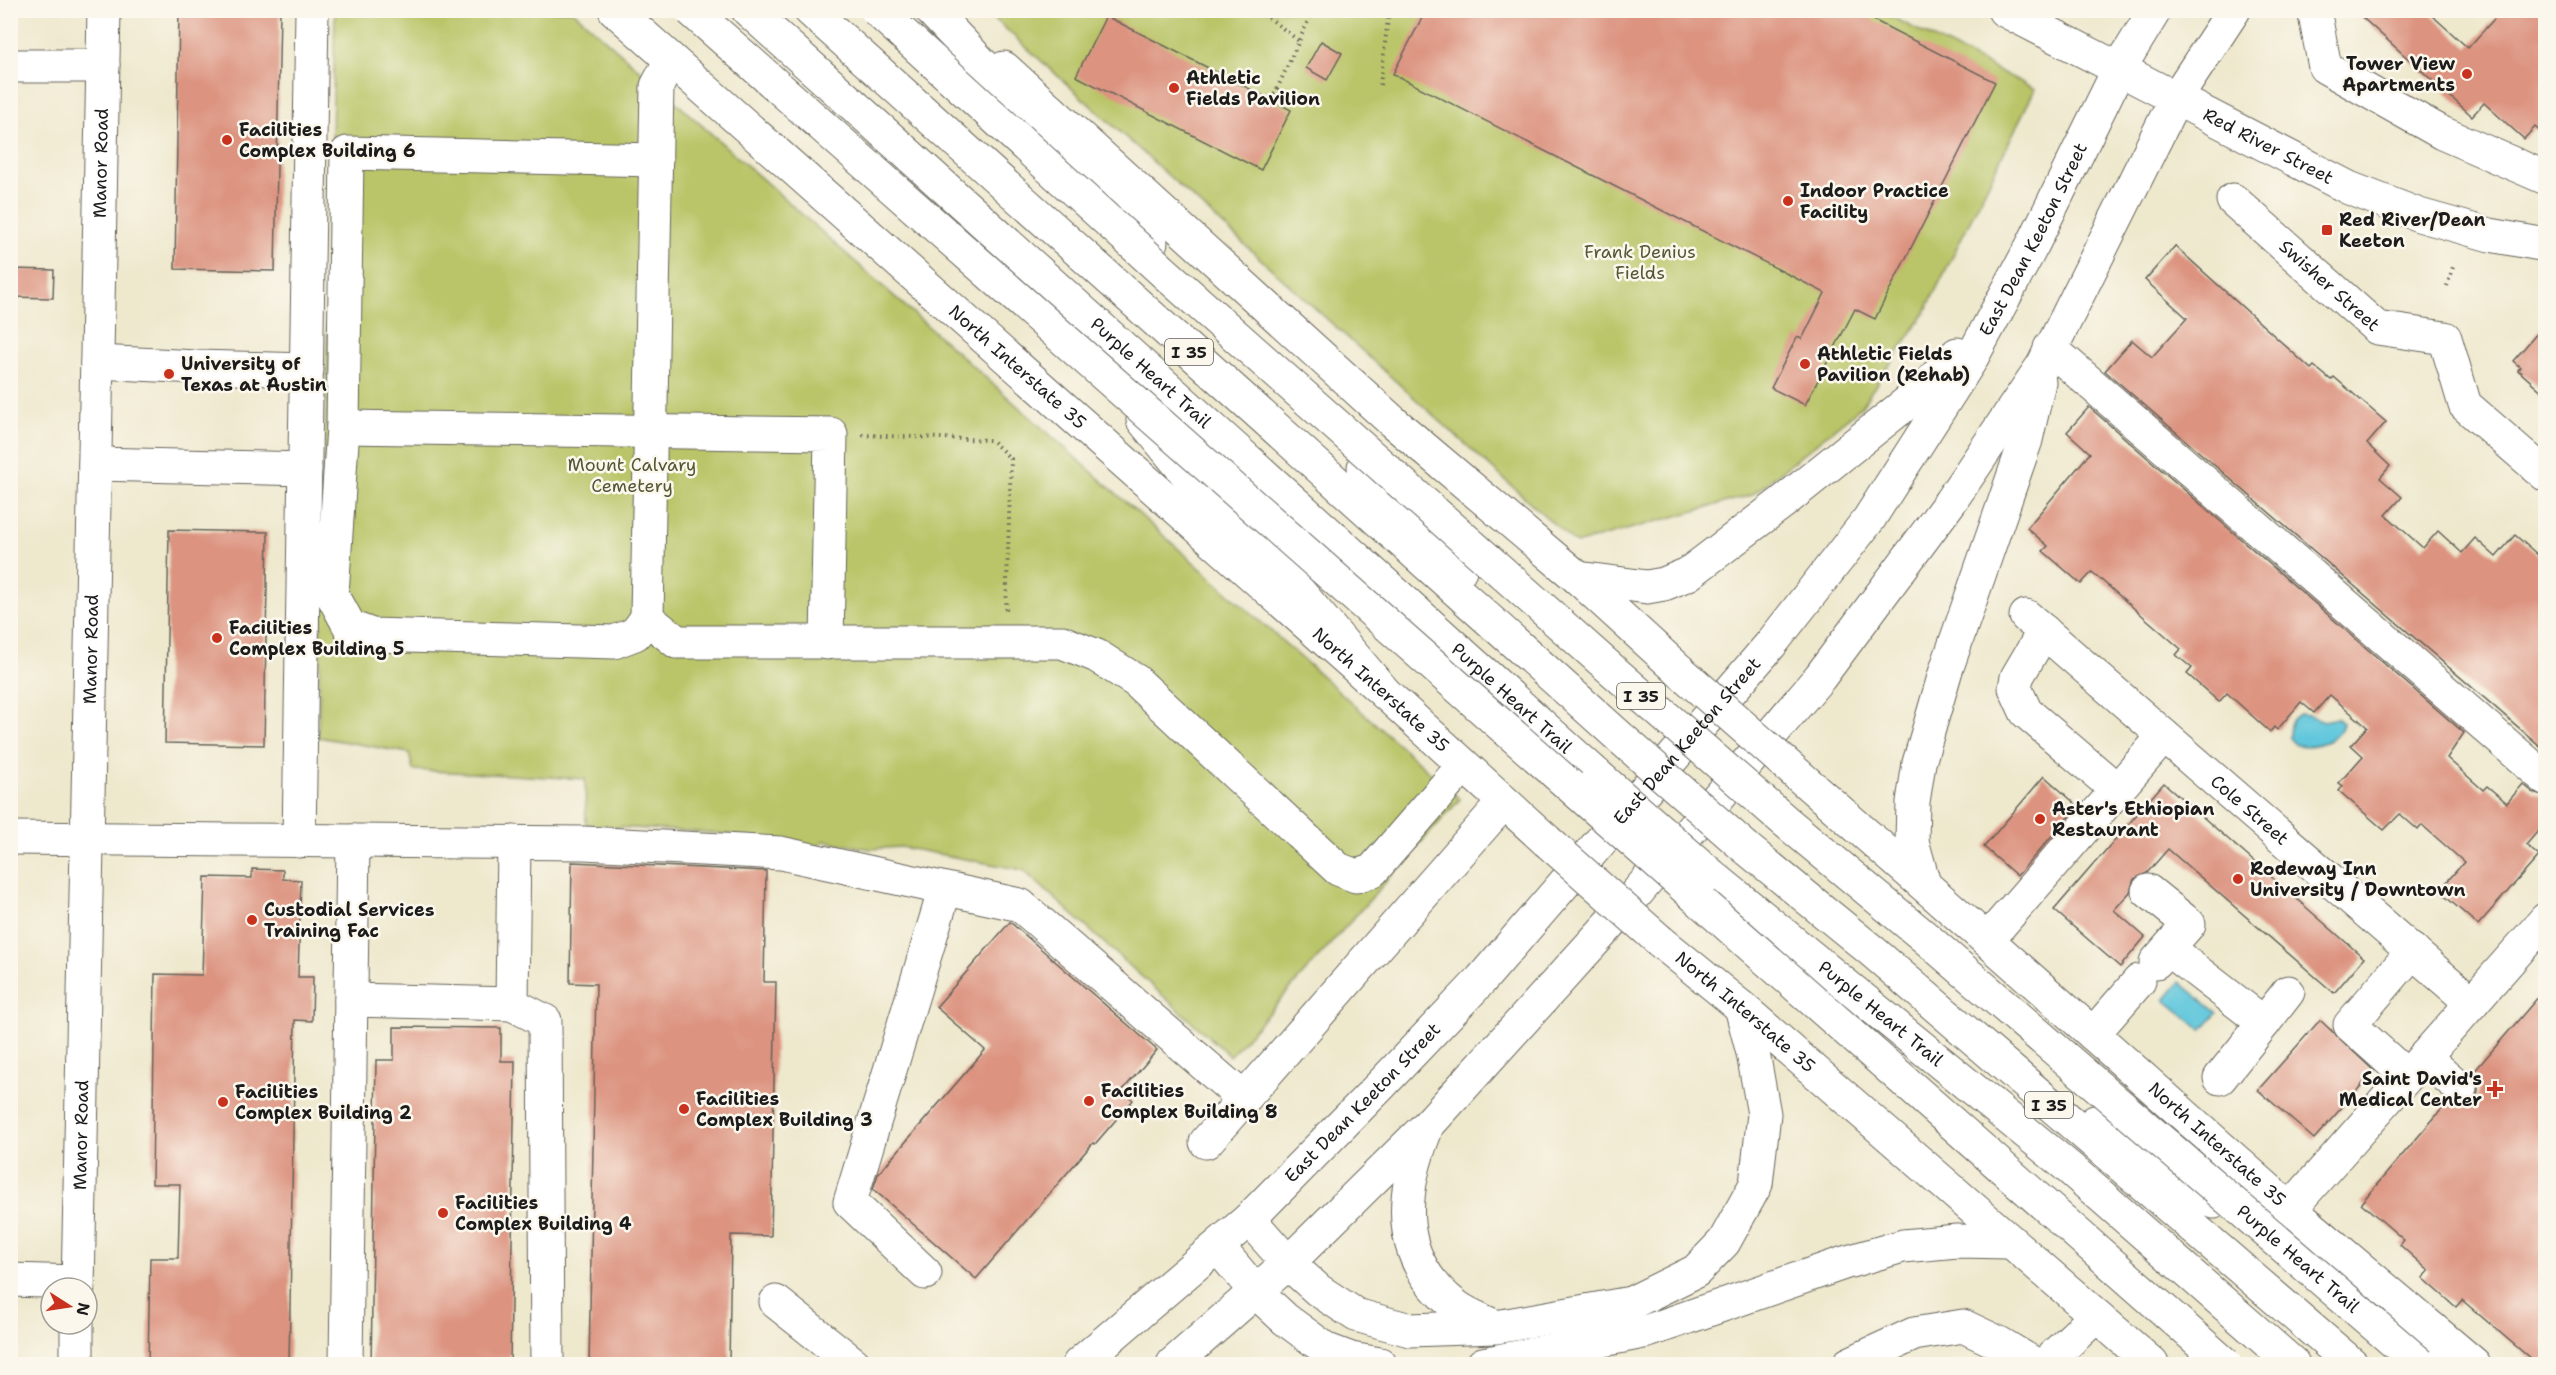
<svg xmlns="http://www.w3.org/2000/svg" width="2556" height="1375" viewBox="0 0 2556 1375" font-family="'Shantell Sans',sans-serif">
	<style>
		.green { fill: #b9c567; stroke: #6a7042; stroke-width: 1.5 }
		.water { fill: #60c7dc; stroke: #3e727c; stroke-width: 1.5 }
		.building { fill: #dc937f }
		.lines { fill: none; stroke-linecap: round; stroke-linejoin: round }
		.minor-casing { stroke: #66635a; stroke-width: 35 }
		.major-casing { stroke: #66635a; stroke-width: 35 }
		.highway-casing { stroke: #66635a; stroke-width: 35 }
		.path { stroke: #66635a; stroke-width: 4; stroke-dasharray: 1.5 4.5; stroke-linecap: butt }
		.minor { stroke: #fff; stroke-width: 33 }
		.major { stroke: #fff; stroke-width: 33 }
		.highway { stroke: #fff; stroke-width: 33 }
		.major-bridge-casing { stroke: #66635a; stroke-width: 35; stroke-linecap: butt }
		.highway-bridge-casing { stroke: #66635a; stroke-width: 35; stroke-linecap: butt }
		.major-bridge { stroke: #fff; stroke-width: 33 }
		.highway-bridge { stroke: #fff; stroke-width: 33 }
		.poi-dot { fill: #c8321e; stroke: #fbf7ec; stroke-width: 2 }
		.labels { text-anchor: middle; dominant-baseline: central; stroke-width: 5; stroke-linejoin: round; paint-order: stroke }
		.shield { fill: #fbf7ec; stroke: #5f5e5a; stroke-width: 1.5 }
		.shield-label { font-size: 16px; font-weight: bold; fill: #1c1c1c }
		.poi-label { font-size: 18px; font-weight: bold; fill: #1c1c1c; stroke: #fbf7ec; text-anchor: start }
		.street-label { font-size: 18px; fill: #1c1c1c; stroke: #fbf7ec }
		.park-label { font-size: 18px; fill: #535736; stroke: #fbf7ec }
	</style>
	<rect width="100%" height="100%" fill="#fbf7ec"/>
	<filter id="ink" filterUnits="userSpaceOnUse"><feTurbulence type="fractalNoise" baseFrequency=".0167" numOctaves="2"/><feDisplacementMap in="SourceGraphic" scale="12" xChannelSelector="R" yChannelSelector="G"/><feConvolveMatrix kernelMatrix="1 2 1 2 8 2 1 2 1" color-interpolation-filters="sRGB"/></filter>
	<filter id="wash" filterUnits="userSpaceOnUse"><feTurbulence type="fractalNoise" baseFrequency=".008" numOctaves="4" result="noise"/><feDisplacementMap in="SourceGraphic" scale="24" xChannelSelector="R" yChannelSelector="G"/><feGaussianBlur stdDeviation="1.35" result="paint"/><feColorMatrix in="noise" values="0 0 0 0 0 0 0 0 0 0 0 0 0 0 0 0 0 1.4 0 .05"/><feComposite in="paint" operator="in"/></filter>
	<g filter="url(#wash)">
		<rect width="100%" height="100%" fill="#eee8cd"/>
		<g class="green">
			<polygon points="335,11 573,11 1460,799 1230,1056 1023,870 901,847 870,849 824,841 811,850 729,834 586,825 585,779 413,770 409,753 318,737"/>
			<polygon points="986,11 1880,11 2035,89 1924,314 1860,408 1752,495 1576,544"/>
		</g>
		<g class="water">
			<path d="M 2300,714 L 2308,715 L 2324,721 L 2337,718 L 2343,723 C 2339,742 2313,748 2296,745 L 2289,738 C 2289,727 2290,719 2300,714 Z"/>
			<polygon points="2180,982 2217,1013 2202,1031 2165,1000"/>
		</g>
		<g id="blocks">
			<g class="building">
				<polygon points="179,10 280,10 275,271 175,269"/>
				<polygon points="1426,10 1854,10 1995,82 1875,319 1855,309 1805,405 1771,388 1797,337 1802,339 1825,293 1393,74"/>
				<polygon points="2354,10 2426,10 2468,48 2502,10 2546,10 2546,137 2535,127 2524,139 2484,103 2472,116"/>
				<polygon points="1106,16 1291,110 1261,170 1076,76"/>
				<polygon points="1321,41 1342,53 1327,80 1306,68"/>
				<polygon points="2175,246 2311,369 2314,366 2331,380 2334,377 2386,422 2367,444 2390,466 2380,478 2402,497 2386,515 2423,548 2438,531 2462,553 2475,538 2496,557 2515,535 2546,562 2546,751 2105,371 2132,340 2152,357 2187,318 2145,280"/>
				<polygon points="10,269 54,270 53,298 10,297"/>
				<polygon points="2546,323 2546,395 2518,370 2520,367 2513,361"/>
				<polygon points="2089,407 2464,733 2447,758 2483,790 2487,786 2507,803 2523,784 2534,793 2546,797 2546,822 2526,845 2539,856 2478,925 2439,891 2464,862 2422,825 2418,830 2400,814 2384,830 2339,791 2343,786 2339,783 2363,756 2351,745 2367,727 2330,695 2314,713 2301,702 2277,730 2274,727 2270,732 2227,693 2219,702 2187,674 2192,668 2176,655 2181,649 2092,572 2081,584 2043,551 2048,546 2027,528 2090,453 2067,432"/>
				<polygon points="169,530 268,532 264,745 165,743"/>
				<polygon points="2044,776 2078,806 2017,876 1984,847"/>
				<polygon points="2164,783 2364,958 2334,993 2168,849 2147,873 2134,879 2130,892 2114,910 2145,937 2120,967 2054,910"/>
				<polygon points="572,862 766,871 764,982 776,982 771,1236 731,1235 729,1365 589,1365 596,984 570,983"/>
				<polygon points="252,869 283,870 283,879 301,880 298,977 313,977 312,1021 295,1020 289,1365 148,1365 150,1258 178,1258 180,1184 152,1184 155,974 202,975 205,877 252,878"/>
				<polygon points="1010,922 1157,1050 1122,1091 1133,1100 1095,1144 1093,1143 976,1279 873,1189 878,1174 985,1050 936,1007"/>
				<polygon points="2546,988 2546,1365 2538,1365 2462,1300 2456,1307 2423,1278 2429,1271 2400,1245 2404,1240 2361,1203 2448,1102 2456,1106 2466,1106 2475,1100 2478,1092 2478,1082 2472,1074"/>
				<polygon points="2320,1020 2374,1071 2314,1139 2258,1090"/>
				<polygon points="394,1027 501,1028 501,1061 515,1061 510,1365 371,1365 376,1060 394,1060"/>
			</g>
		</g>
	</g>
	<g filter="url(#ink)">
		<use href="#blocks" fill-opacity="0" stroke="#66635a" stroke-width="1.5"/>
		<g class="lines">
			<g class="minor-casing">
				<g id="minor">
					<polyline points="2004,10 2119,69"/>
					<polyline points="2314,10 2325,67 2442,133 2546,178"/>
					<polyline points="671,60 657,86 647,618 677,642 1062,642 1097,656 1136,681 1338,869 1356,876 1372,871 1463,766"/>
					<polyline points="10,66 103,66"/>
					<path id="s1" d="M 2233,200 L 2377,328 L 2445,338 L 2465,405 L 2546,475"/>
					<polyline points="2050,348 2546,779"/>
					<polyline points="97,362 197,367 307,370"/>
					<polyline points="343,427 347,153 656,160"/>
					<polyline points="95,464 305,469"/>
					<path id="s2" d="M 2026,616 L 2472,1003"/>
					<polyline points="647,618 635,634 614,642 372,635 350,627 332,594 343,427 831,434 827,643"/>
					<polyline points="2044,631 2017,677 2015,688 2026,712 2117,790"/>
					<polyline points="10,838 584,843 781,853 1020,905 1244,1099"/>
					<polyline points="299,841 312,10"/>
					<polyline points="514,842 512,1004 545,1021 547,1364"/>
					<polyline points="2148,891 2189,924 2156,962"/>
					<polyline points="1987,940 2164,736"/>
					<polyline points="2168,949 2264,1023 2288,992"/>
					<polyline points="351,1000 512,1004"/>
					<polyline points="2093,1034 2139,981"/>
					<polyline points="2424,1057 2460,1088"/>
					<polyline points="2407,1076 2350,1025 2413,951"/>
					<polyline points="2220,1078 2264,1023"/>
					<polyline points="1206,1142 1504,802"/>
					<polyline points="2290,1209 2546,919"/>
					<polyline points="925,1273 850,1202 945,889"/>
					<polyline points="10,1280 78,1282"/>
					<path id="s3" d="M 78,1288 L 104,10"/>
					<polyline points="776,1302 854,1364"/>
					<polyline points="77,1364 77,1324"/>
					<polyline points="346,1364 353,841"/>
					<polyline points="1849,1364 1914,1334 1963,1326 1999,1343 2034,1364"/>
					<polyline points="2045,1364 2095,1317"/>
				</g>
			</g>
			<g class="major-casing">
				<g id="major">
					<path id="s4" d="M 615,10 L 1385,693 L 1547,841"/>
					<polyline points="1004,68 1393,422 1578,578 1680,671"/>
					<path id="s5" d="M 2119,69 L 2349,188 L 2419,215 L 2490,235 L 2546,245"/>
					<polyline points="1578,578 1647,587 1664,584 1688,574 1783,502 1923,390 1957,354"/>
					<path id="s6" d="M 1797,774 L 1987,940 L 2290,1209 L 2474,1364"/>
					<polyline points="1924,884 1912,841 1913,802 1919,763 1946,670 2026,440 2039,382"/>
					<path id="s7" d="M 1660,941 L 1741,1007 L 2152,1364"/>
					<path d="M 1425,1132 C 1399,1197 1396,1261 1457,1307 C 1468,1315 1482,1320 1494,1326"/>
					<polyline points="1249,1219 1288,1263 1318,1290 1356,1315 1410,1330 1496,1327 1631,1303 1696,1271 1724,1242 1756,1184 1764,1114 1753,1053 1741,1007"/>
					<polyline points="1218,1247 1256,1292 1285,1319 1327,1350 1351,1359 1380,1364"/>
					<path id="s8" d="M 1079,1364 L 1249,1219 L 1380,1086 L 1481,980 L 1771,644 L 1869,519 L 1970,361 L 2033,244 L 2119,69 L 2155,10"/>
					<polyline points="1173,1364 1288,1263 1428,1125 1619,914 1820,677 1950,502 2043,365 2176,98 2234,10"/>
					<polyline points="1483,1364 1648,1331 1844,1263 1903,1246 1957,1241 2009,1242"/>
				</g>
			</g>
			<g class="highway-casing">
				<g id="highway">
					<path id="s9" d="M 748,10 L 1598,776"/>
					<polyline points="810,10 1623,740"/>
					<polyline points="931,10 1151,242"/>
					<polyline points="1143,420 1222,517 1283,573 1385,693"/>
					<polyline points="1364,467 1460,570"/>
					<polyline points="1746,848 1872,951 2352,1364"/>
					<path id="s10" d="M 1711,875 L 2067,1166 L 2293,1364"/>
					<polyline points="2095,1122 2214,1202"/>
					<polyline points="2394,1326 2450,1364"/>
				</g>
			</g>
			<g class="path">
				<polyline points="1259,10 1299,41"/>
				<polyline points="1380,85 1389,10"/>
				<polyline points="1272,100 1313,10"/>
				<polyline points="2447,286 2453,267"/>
				<polyline points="862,435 991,440 1011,459 1006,612"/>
			</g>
			<use href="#minor" class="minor"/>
			<use href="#major" class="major"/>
			<use href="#highway" class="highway"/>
			<g class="major-bridge-casing">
				<g id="major-bridge">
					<polyline points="1680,671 1797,774"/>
					<polyline points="1547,841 1660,941"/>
				</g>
			</g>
			<g class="highway-bridge-casing">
				<g id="highway-bridge">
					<polyline points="691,10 2225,1364"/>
					<path id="s11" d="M 877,10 L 1166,274 L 1603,662 L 1785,821 L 1927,939 L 2420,1364"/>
					<polyline points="1623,740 1746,848"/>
					<polyline points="1598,776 1711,875"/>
				</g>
			</g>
			<use href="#major-bridge" class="major-bridge"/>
			<use href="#highway-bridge" class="highway-bridge"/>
		</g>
	</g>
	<g class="poi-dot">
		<circle cx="2467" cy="74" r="6"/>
		<circle cx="1174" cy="88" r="6"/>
		<circle cx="227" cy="140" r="6"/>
		<circle cx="1788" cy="201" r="6"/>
		<rect x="2321" y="224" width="12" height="12" rx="3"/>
		<circle cx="1805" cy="364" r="6"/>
		<circle cx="169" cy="374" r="6"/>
		<circle cx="217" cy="638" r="6"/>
		<circle cx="2040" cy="819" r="6"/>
		<circle cx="2238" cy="879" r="6"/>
		<circle cx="252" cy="920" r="6"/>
		<path d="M2492 1080h6v6h6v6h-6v6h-6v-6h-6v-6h6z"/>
		<circle cx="1089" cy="1101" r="6"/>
		<circle cx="223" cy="1102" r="6"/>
		<circle cx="684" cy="1109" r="6"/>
		<circle cx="443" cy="1213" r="6"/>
	</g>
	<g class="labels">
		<g class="shield">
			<rect x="1165" y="339" width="48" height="26" rx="4.5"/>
			<rect x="1617" y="683" width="48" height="26" rx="4.5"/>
			<rect x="2025" y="1092" width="48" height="26" rx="4.5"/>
		</g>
		<g class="shield-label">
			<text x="1189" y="352">I 35</text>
			<text x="1641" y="696">I 35</text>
			<text x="2049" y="1105">I 35</text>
		</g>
		<g class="poi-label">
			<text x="2455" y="64" text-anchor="end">Tower View<tspan x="2455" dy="21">Apartments</tspan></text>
			<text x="1186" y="78">Athletic<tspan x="1186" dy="21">Fields Pavilion</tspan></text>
			<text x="239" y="130">Facilities<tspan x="239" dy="21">Complex Building 6</tspan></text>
			<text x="1800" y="191">Indoor Practice<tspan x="1800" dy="21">Facility</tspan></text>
			<text x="2339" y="220">Red River/Dean<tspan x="2339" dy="21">Keeton</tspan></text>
			<text x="1817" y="354">Athletic Fields<tspan x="1817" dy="21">Pavilion (Rehab)</tspan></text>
			<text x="181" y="364">University of<tspan x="181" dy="21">Texas at Austin</tspan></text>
			<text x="229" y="628">Facilities<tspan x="229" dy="21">Complex Building 5</tspan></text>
			<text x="2052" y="809">Aster's Ethiopian<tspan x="2052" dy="21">Restaurant</tspan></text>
			<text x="2250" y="869">Rodeway Inn<tspan x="2250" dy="21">University / Downtown</tspan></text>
			<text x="264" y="910">Custodial Services<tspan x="264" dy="21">Training Fac</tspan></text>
			<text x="2482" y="1079" text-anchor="end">Saint David's<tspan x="2482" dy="21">Medical Center</tspan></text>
			<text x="1101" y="1091">Facilities<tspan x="1101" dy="21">Complex Building 8</tspan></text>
			<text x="235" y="1092">Facilities<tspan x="235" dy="21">Complex Building 2</tspan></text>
			<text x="696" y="1099">Facilities<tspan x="696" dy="21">Complex Building 3</tspan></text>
			<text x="455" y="1203">Facilities<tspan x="455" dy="21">Complex Building 4</tspan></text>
		</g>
		<g class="street-label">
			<text stroke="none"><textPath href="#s5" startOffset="168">Red River Street</textPath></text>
			<text stroke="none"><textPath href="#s3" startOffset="1125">Manor Road</textPath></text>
			<text stroke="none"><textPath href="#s8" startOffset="1484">East Dean Keeton Street</textPath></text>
			<text stroke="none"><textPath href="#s1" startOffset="129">Swisher Street</textPath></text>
			<text stroke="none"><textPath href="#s4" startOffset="538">North Interstate 35</textPath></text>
			<text stroke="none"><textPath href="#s9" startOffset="542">Purple Heart Trail</textPath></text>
			<text stroke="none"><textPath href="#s3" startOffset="639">Manor Road</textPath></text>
			<text stroke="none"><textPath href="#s4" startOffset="1024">North Interstate 35</textPath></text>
			<text stroke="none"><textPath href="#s9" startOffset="1028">Purple Heart Trail</textPath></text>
			<text stroke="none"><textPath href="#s8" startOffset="872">East Dean Keeton Street</textPath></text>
			<text stroke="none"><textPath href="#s2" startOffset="296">Cole Street</textPath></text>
			<text stroke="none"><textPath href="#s7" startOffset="111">North Interstate 35</textPath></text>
			<text stroke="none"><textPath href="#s10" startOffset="219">Purple Heart Trail</textPath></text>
			<text stroke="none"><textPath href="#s8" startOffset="386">East Dean Keeton Street</textPath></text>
			<text stroke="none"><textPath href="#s3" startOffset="153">Manor Road</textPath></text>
			<text stroke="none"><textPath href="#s6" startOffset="560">North Interstate 35</textPath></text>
			<text stroke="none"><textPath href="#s11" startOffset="1892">Purple Heart Trail</textPath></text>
		</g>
		<g class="park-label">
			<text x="1640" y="252">Frank Denius<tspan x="1640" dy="21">Fields</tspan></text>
			<text x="632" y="465">Mount Calvary<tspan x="632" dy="21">Cemetery</tspan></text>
		</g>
	</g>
	<rect width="2556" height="1375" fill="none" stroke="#fbf7ec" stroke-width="36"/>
	<g transform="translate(69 1306) rotate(102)"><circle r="28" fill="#fbf7ec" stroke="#a29f99" stroke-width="1.5"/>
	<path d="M0-4.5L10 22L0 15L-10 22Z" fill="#c8321e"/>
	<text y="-9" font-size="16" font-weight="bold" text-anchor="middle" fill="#1c1c1c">N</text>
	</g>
</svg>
